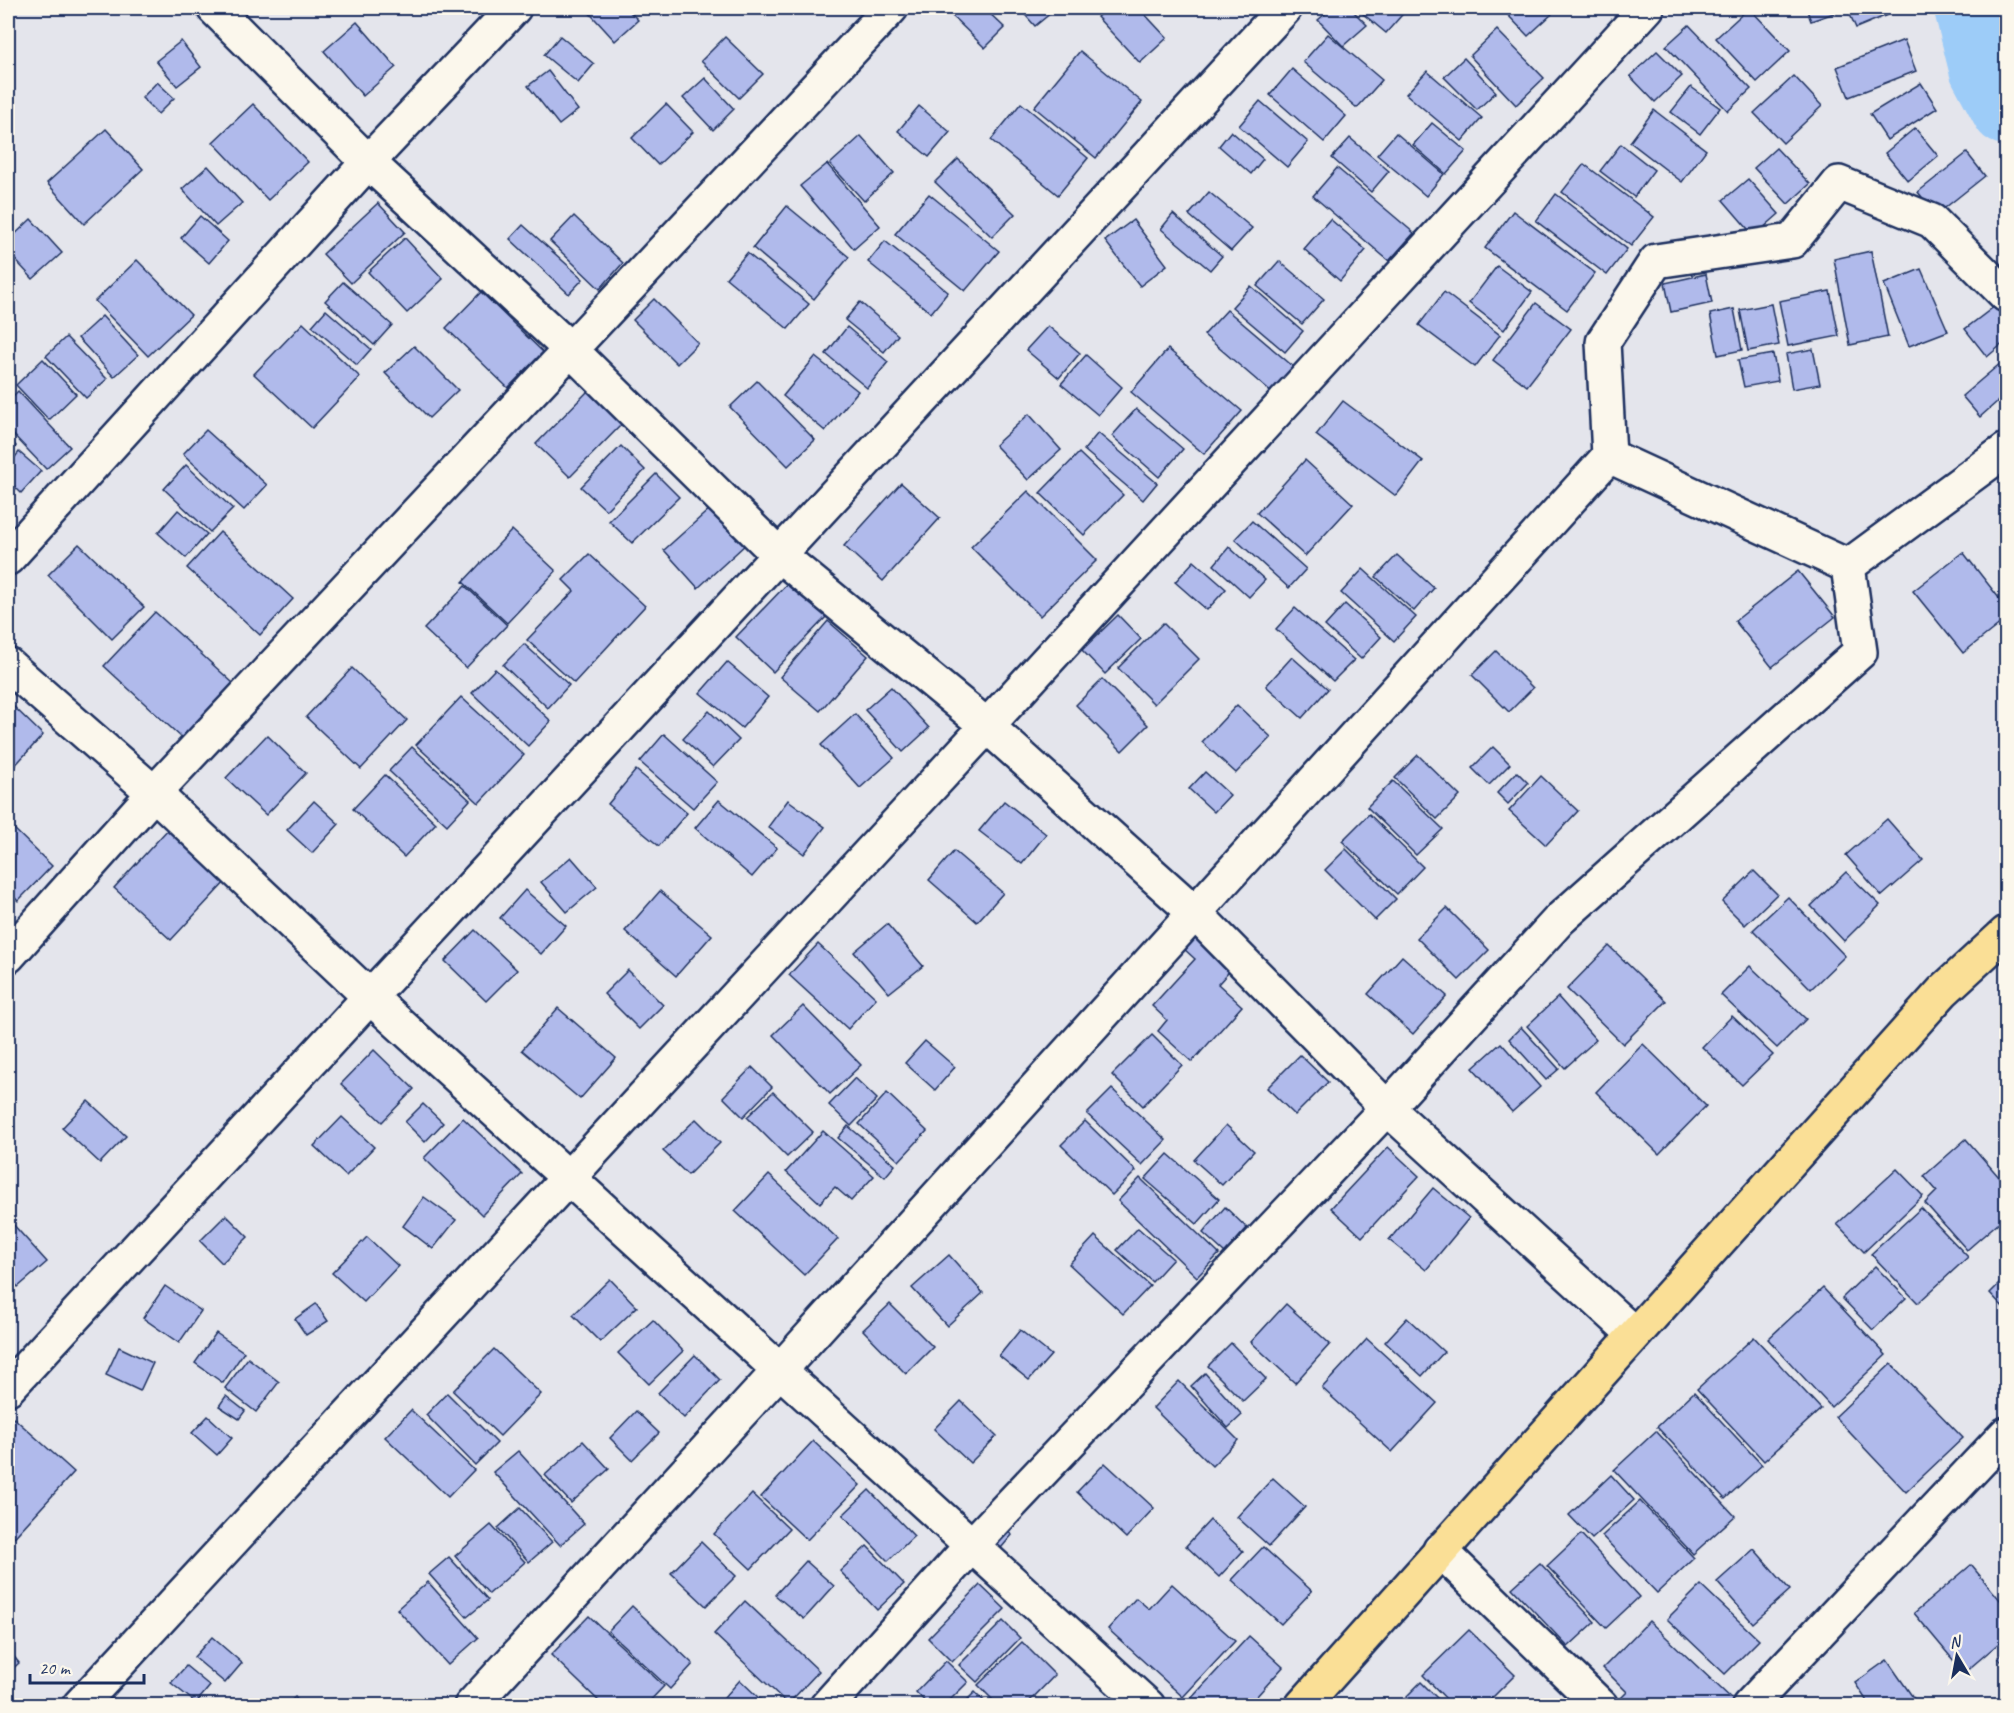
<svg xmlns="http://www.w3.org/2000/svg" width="2014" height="1713" viewBox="0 0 2014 1713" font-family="Caveat,sans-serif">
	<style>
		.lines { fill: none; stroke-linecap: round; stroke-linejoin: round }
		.river { stroke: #9dccf8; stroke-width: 68 }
		.building { fill: #b0baeb; stroke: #1b2f5e; stroke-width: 1.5 }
		.minor-casing { stroke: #1b2f5e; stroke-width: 38 }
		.major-casing { stroke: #1b2f5e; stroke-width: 38 }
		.minor { stroke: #fbf7ec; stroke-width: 33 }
		.major { stroke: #fadf96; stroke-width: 33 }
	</style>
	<rect width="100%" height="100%" fill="#e4e5ec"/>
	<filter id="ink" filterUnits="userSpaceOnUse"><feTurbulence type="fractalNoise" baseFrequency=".0167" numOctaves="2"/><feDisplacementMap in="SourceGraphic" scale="12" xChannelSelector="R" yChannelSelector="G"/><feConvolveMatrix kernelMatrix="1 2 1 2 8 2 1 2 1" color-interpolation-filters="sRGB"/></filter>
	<g filter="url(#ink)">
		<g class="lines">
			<polyline class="river" points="1968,8 1983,68 2006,111"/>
		</g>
		<g class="building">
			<polygon points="585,8 626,8 638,20 615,41"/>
			<polygon points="944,8 984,8 1005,28 985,48"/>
			<polygon points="1019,8 1057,8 1035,26"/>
			<polygon points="1106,8 1139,8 1167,38 1140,63 1097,17"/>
			<polygon points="1332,8 1350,8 1367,25 1343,46 1318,20"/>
			<polygon points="1356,8 1408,8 1386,33"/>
			<polygon points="1514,8 1546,8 1552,14 1528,36 1507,14"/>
			<polygon points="1749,8 1790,51 1757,82 1716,38"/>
			<polygon points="1806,8 1835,8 1837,12 1811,21"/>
			<polygon points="1847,8 1904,8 1856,28"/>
			<polygon points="357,22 396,67 363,96 324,51"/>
			<polygon points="1689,25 1751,89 1728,111 1666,46"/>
			<polygon points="1497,30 1544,78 1516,105 1470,56"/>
			<polygon points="1328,34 1382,80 1357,108 1303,62"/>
			<polygon points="560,36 594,64 578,83 544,55"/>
			<polygon points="725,37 763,74 739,98 701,61"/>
			<polygon points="1904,40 1916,71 1849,97 1837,67"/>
			<polygon points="181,41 201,67 177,86 156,61"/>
			<polygon points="1080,51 1142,102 1096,158 1034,107"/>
			<polygon points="1657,51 1682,76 1655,102 1630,76"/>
			<polygon points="1464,58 1496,92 1477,110 1444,77"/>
			<polygon points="1292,69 1346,116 1324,142 1270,95"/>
			<polygon points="548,71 578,110 559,125 528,86"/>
			<polygon points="1427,71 1482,118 1462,141 1406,94"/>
			<polygon points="1794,76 1822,106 1783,143 1754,113"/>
			<polygon points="705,78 734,109 713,130 683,98"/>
			<polygon points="157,82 174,98 158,114 142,98"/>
			<polygon points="1921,83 1937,108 1887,140 1870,114"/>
			<polygon points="1691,87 1720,108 1700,134 1671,112"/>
			<polygon points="1260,101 1308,142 1287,167 1239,126"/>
			<polygon points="1021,103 1088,158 1058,195 991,140"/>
			<polygon points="253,104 308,162 268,200 213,142"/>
			<polygon points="666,104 693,132 658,165 632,138"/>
			<polygon points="919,106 950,132 929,157 898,131"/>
			<polygon points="1654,110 1706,150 1682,182 1630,142"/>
			<polygon points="1432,123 1466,151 1446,174 1413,145"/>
			<polygon points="1915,128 1938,156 1908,181 1885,153"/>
			<polygon points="106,129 143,169 84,224 47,183"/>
			<polygon points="1231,131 1263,159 1251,174 1219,146"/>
			<polygon points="1396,133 1444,174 1426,196 1377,155"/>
			<polygon points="861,136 894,173 864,201 830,164"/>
			<polygon points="1350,138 1389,171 1371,192 1332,158"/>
			<polygon points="1621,144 1654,170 1634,197 1600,171"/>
			<polygon points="1776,148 1810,184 1788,204 1754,168"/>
			<polygon points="1967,153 1985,176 1936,215 1918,192"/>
			<polygon points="958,159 1015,214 992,237 935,182"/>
			<polygon points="827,164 880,226 854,249 800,186"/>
			<polygon points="1584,164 1654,217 1631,246 1562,192"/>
			<polygon points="208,166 242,203 216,226 182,189"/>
			<polygon points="1337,168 1414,233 1389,261 1313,196"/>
			<polygon points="1748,179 1779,214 1754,236 1723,200"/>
			<polygon points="1209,192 1252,228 1231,251 1189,215"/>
			<polygon points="929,194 999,251 965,291 895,234"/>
			<polygon points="1556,194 1627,249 1607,275 1536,221"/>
			<polygon points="378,203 405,232 351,283 323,254"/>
			<polygon points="787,206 849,257 814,299 753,248"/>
			<polygon points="1513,211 1595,273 1567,310 1485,248"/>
			<polygon points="1173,214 1222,256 1210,270 1161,229"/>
			<polygon points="200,216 228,241 209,263 181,238"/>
			<polygon points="574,216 623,263 600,289 550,241"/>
			<polygon points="31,219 62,253 33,279 8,252 8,241"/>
			<polygon points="1330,219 1366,250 1340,281 1304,249"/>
			<polygon points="1133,220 1167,265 1140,286 1105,241"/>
			<polygon points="523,225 583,279 569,294 510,239"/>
			<polygon points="405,238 443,279 407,313 368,272"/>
			<polygon points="885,241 948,292 931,313 868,262"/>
			<polygon points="1871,251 1888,337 1850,345 1834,259"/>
			<polygon points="747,253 809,304 788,329 726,278"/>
			<polygon points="137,260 191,315 148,356 95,301"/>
			<polygon points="1279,261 1324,299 1302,324 1257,286"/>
			<polygon points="1497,266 1532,292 1504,330 1469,303"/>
			<polygon points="1921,269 1948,331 1909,346 1884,284"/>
			<polygon points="1706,274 1712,303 1671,312 1665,283"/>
			<polygon points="343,282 392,325 374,345 325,301"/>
			<polygon points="1251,286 1303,331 1285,352 1232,307"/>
			<polygon points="1830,291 1839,336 1788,346 1779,301"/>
			<polygon points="481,292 543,352 508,388 446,328"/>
			<polygon points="1444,292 1500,335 1475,367 1419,325"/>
			<polygon points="654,299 698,343 677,364 633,320"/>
			<polygon points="860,302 898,335 884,352 845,320"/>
			<polygon points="1536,303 1571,329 1527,386 1493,360"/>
			<polygon points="1999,303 2006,312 2006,341 1987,357 1965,329"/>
			<polygon points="1771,304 1779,345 1748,351 1740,310"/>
			<polygon points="1734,309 1742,350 1718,355 1710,314"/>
			<polygon points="326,310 371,349 357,365 312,326"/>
			<polygon points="1227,310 1295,368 1273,394 1204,335"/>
			<polygon points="102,316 138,355 114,377 78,338"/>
			<polygon points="303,323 360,377 312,428 254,374"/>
			<polygon points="1048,326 1080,353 1059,378 1026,350"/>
			<polygon points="847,327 888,362 867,388 826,354"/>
			<polygon points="66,337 107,379 86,398 46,356"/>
			<polygon points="414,346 458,390 429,418 385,373"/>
			<polygon points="1168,349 1242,411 1204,454 1131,392"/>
			<polygon points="1813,349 1820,384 1792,389 1786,354"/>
			<polygon points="1773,354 1778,381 1744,387 1738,360"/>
			<polygon points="1086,355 1122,387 1098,415 1061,384"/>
			<polygon points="815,357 858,391 825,431 783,396"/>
			<polygon points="43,359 76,394 49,420 16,385"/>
			<polygon points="2002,362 2006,367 2006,394 1980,417 1962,396"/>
			<polygon points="757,381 815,440 788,466 730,407"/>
			<polygon points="18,391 70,447 46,469 8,429 8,401"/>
			<polygon points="588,391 622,424 570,477 536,444"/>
			<polygon points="1343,401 1423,461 1396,496 1316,435"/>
			<polygon points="1136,409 1183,449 1159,477 1112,436"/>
			<polygon points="1029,414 1061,450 1028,480 995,445"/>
			<polygon points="206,430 267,485 244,510 183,454"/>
			<polygon points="1098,433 1157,483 1143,500 1084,450"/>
			<polygon points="8,438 16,446 8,455"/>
			<polygon points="621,446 645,470 606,510 581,487"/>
			<polygon points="19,452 41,471 21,493 8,480 8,466"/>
			<polygon points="1079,453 1123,495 1084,535 1040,493"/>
			<polygon points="1305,460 1353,504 1305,556 1257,513"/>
			<polygon points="186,465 233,509 210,532 164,489"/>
			<polygon points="656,474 679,497 632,543 609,521"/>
			<polygon points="901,483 940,518 883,581 844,546"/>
			<polygon points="1028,491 1097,560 1040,616 971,547"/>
			<polygon points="712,507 746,544 698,588 664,550"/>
			<polygon points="178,510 207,534 186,558 158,533"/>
			<polygon points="1252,521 1306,569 1289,588 1235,539"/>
			<polygon points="512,530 556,571 507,623 463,582"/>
			<polygon points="220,532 293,599 260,635 187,568"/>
			<polygon points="79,544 144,607 112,639 48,575"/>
			<polygon points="1229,547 1265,580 1249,597 1214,565"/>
			<polygon points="1963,552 2006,607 2006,619 1963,653 1913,591"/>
			<polygon points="589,554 645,606 574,683 527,640 574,591 563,580"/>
			<polygon points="1397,555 1434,588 1414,611 1376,577"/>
			<polygon points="1194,561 1226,589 1207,610 1175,582"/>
			<polygon points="1363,569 1416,617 1394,641 1341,593"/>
			<polygon points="1798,571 1835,617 1772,667 1735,621"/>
			<polygon points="790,581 827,616 773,672 736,637"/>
			<polygon points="465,586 507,625 466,668 424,629"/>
			<polygon points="1345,604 1381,637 1361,659 1325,626"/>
			<polygon points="1295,608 1354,660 1333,681 1276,629"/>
			<polygon points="155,612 233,683 182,738 104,666"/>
			<polygon points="1118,615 1141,639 1105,674 1082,650"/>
			<polygon points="828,621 868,656 820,711 780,677"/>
			<polygon points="1163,623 1199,659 1154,704 1118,668"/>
			<polygon points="524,644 569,685 548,708 503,665"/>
			<polygon points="1496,651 1533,688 1509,712 1472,675"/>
			<polygon points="1292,657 1328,689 1302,718 1266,686"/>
			<polygon points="727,662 768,697 742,728 700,693"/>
			<polygon points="352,668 407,720 361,769 306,717"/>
			<polygon points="495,669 551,721 528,746 472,693"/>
			<polygon points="1102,679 1148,725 1122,751 1076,705"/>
			<polygon points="891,687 929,728 903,752 865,710"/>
			<polygon points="461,697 524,755 479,803 416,745"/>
			<polygon points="8,701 43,735 8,773"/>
			<polygon points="1237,705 1271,737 1236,773 1202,742"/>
			<polygon points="709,711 739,740 713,767 683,739"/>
			<polygon points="855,714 894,758 860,788 821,745"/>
			<polygon points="664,734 717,782 693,808 640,762"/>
			<polygon points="267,735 306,773 266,815 226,778"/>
			<polygon points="412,747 470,800 447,825 389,771"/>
			<polygon points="1493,747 1510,764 1489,785 1472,768"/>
			<polygon points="1418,755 1460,796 1437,819 1395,778"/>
			<polygon points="636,770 687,813 659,846 608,804"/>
			<polygon points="1205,772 1230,795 1214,812 1189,789"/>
			<polygon points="1517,772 1528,783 1508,804 1497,793"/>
			<polygon points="385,775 436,823 404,857 353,809"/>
			<polygon points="1541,776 1578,811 1546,845 1509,811"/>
			<polygon points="1393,781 1443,829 1416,855 1367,807"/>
			<polygon points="719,800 777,848 752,877 695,828"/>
			<polygon points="788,800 825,827 804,854 768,827"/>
			<polygon points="314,801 339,824 312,853 287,830"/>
			<polygon points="1004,801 1046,834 1022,864 979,831"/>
			<polygon points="1369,814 1423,867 1397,894 1342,841"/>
			<polygon points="1887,819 1923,860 1882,896 1846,855"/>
			<polygon points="8,823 52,866 18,901 8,891"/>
			<polygon points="170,827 227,880 171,940 114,888"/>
			<polygon points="1346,849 1396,899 1375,920 1325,870"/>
			<polygon points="954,851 1003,893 977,922 929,880"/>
			<polygon points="571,857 597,887 567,912 541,882"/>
			<polygon points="1754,871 1777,894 1745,925 1722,902"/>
			<polygon points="1846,872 1880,905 1844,941 1811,906"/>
			<polygon points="525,890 566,926 541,954 500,918"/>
			<polygon points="660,891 712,935 676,976 625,931"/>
			<polygon points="1788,897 1845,956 1811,989 1753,930"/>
			<polygon points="1447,908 1489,950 1459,980 1417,938"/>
			<polygon points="887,924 923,966 889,993 854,952"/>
			<polygon points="475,930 517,970 486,1001 445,961"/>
			<polygon points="1199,930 1237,963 1218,984 1242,1006 1192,1062 1158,1031 1167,1020 1152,1006 1195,959 1183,948"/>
			<polygon points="818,944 876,998 848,1029 789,975"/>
			<polygon points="1609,946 1666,1001 1623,1044 1567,989"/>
			<polygon points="1402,956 1447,996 1413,1034 1368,994"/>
			<polygon points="1750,966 1806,1019 1777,1048 1721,995"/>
			<polygon points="628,970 663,1005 639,1029 604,994"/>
			<polygon points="1558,997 1596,1040 1565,1068 1527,1026"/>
			<polygon points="803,1006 861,1065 830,1094 773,1035"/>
			<polygon points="558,1008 616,1058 580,1099 522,1050"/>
			<polygon points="1732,1016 1773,1055 1742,1085 1702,1047"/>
			<polygon points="1521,1027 1559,1069 1546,1080 1509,1039"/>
			<polygon points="1152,1035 1182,1065 1143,1106 1112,1075"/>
			<polygon points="925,1041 955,1067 935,1090 905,1063"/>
			<polygon points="1501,1043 1540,1087 1512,1112 1473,1068"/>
			<polygon points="1643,1044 1706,1106 1659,1154 1596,1092"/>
			<polygon points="374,1050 414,1089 382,1122 341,1084"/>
			<polygon points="1300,1055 1328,1082 1295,1115 1267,1088"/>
			<polygon points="752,1067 772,1087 743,1117 723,1097"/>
			<polygon points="855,1078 877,1099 851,1126 829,1105"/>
			<polygon points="1112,1089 1166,1140 1142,1165 1087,1114"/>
			<polygon points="773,1092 813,1132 787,1157 747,1117"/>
			<polygon points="887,1093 927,1131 899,1161 859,1124"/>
			<polygon points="88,1101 126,1136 100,1163 62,1128"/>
			<polygon points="423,1104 443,1123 425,1142 405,1122"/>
			<polygon points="342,1117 374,1147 346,1176 314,1146"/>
			<polygon points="463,1118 522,1174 482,1215 424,1158"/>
			<polygon points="696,1119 720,1143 688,1175 663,1151"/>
			<polygon points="1085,1121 1136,1171 1112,1195 1061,1145"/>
			<polygon points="1226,1125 1254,1151 1222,1185 1194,1160"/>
			<polygon points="848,1126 895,1165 885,1177 838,1138"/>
			<polygon points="823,1131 874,1176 851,1201 835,1187 820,1203 786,1172"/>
			<polygon points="1966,1139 2006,1185 2006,1216 1967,1250 1925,1203 1937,1191 1924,1176"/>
			<polygon points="1388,1147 1419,1176 1362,1237 1331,1208"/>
			<polygon points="1168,1154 1219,1199 1197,1224 1145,1179"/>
			<polygon points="1897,1169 1923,1196 1864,1252 1837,1224"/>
			<polygon points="769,1175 838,1239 804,1275 735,1211"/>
			<polygon points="1140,1178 1219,1254 1197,1277 1118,1201"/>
			<polygon points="1433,1188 1469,1218 1426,1270 1389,1240"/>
			<polygon points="424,1197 456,1220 433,1249 403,1226"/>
			<polygon points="1225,1207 1247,1228 1225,1253 1203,1233"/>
			<polygon points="1921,1208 1968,1257 1918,1303 1871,1254"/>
			<polygon points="226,1215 248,1237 222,1263 200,1241"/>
			<polygon points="11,1222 47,1262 18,1287 8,1276 8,1225"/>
			<polygon points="1138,1228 1173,1259 1152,1282 1117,1250"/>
			<polygon points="1095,1236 1150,1286 1123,1314 1069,1264"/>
			<polygon points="367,1237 398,1266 364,1302 332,1273"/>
			<polygon points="949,1255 983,1293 947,1326 912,1288"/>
			<polygon points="1875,1266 1906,1298 1873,1330 1842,1298"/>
			<polygon points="2006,1277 2006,1310 1990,1293"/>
			<polygon points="610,1279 637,1307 600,1342 573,1315"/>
			<polygon points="165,1286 201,1311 179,1343 143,1318"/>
			<polygon points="1823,1288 1886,1355 1831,1407 1768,1339"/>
			<polygon points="316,1304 328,1321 306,1335 295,1319"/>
			<polygon points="890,1304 933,1347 906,1374 863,1330"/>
			<polygon points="1286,1304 1330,1344 1295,1383 1251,1342"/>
			<polygon points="1407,1318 1444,1352 1422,1376 1385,1342"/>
			<polygon points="653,1320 683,1351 649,1384 618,1353"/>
			<polygon points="1020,1330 1051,1355 1029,1380 999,1356"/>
			<polygon points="216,1333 244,1352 223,1383 195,1363"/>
			<polygon points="1754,1337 1821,1409 1764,1461 1697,1389"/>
			<polygon points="1367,1339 1437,1403 1392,1452 1322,1388"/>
			<polygon points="1231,1343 1266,1379 1243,1401 1208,1366"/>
			<polygon points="119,1347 153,1363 140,1391 106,1375"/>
			<polygon points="494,1349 541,1394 500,1436 453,1391"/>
			<polygon points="695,1355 720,1380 684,1418 658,1393"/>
			<polygon points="248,1358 279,1382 256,1412 225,1388"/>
			<polygon points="1891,1364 1963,1438 1906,1492 1835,1417"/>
			<polygon points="1205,1373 1242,1415 1228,1428 1191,1386"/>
			<polygon points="1179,1381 1238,1440 1212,1466 1153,1408"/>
			<polygon points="1694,1392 1762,1465 1725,1499 1657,1427"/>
			<polygon points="447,1393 497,1443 475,1465 426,1415"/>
			<polygon points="226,1396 245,1411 239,1419 219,1406"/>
			<polygon points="961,1401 997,1436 970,1463 934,1429"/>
			<polygon points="411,1410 474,1470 448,1497 385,1437"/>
			<polygon points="636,1411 659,1433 632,1460 610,1438"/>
			<polygon points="208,1416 232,1438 217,1455 192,1433"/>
			<polygon points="14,1418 74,1472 8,1544 8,1424"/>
			<polygon points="1656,1431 1735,1516 1693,1554 1614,1470"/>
			<polygon points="583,1441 609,1469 571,1503 545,1475"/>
			<polygon points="813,1441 860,1485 807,1540 761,1497"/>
			<polygon points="518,1451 584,1524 560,1545 493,1472"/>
			<polygon points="1105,1463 1154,1508 1126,1538 1077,1492"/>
			<polygon points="1611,1475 1634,1500 1592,1539 1569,1515"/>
			<polygon points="1273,1478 1305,1507 1269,1546 1237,1517"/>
			<polygon points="869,1490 914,1536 888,1561 843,1515"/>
			<polygon points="752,1494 789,1529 751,1569 714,1534"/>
			<polygon points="1640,1501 1694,1558 1657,1593 1602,1536"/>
			<polygon points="520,1508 552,1542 529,1562 498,1528"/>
			<polygon points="1210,1520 1243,1551 1219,1577 1186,1546"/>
			<polygon points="491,1525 525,1562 489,1594 455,1556"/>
			<polygon points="999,1525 1012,1535 996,1554 983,1543"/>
			<polygon points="1581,1534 1639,1597 1606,1628 1547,1566"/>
			<polygon points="701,1542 736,1576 706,1606 671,1573"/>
			<polygon points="867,1546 904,1584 877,1610 840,1571"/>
			<polygon points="1263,1547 1312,1591 1281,1624 1232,1580"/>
			<polygon points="1754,1549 1790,1590 1753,1623 1717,1582"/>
			<polygon points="449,1557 488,1600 467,1617 429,1574"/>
			<polygon points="806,1561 834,1586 804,1619 775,1595"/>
			<polygon points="1540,1563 1595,1622 1568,1647 1512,1588"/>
			<polygon points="1971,1565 2006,1607 2006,1637 1964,1673 1914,1613"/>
			<polygon points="428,1582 478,1638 448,1665 397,1609"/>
			<polygon points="1172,1584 1235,1641 1183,1697 1108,1629 1136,1598 1149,1609"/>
			<polygon points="980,1585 1005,1609 952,1662 928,1638"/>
			<polygon points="1701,1585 1759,1640 1725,1674 1667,1619"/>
			<polygon points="745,1601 819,1671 788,1704 714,1634"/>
			<polygon points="632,1606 693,1664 670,1689 608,1631"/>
			<polygon points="589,1616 664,1686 645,1706 604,1706 551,1655"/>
			<polygon points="1003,1621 1020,1638 977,1682 959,1665"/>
			<polygon points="1649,1621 1733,1700 1728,1706 1615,1704 1627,1692 1603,1668"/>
			<polygon points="1469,1630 1515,1675 1484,1706 1453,1706 1423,1675"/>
			<polygon points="1249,1636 1283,1667 1248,1706 1190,1706 1187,1703"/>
			<polygon points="212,1637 242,1663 225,1683 194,1657"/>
			<polygon points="1022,1642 1055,1675 1025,1706 999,1706 978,1685"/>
			<polygon points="8,1649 19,1663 8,1673"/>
			<polygon points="2006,1650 2006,1667 1998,1657"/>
			<polygon points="1887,1660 1919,1706 1870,1706 1855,1683"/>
			<polygon points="946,1661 968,1682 944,1706 929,1706 916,1692"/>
			<polygon points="186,1666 210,1686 196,1703 171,1683"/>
			<polygon points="740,1680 761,1700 757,1706 732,1706 724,1698"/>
			<polygon points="1421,1682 1445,1706 1397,1706"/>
			<polygon points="975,1692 989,1706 961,1706"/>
			<polygon points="295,1697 302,1706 285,1706"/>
		</g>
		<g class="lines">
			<g class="minor-casing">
				<g id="minor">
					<polyline points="214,8 368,162 571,350 778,554 987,726 1195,913 1387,1108 1634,1334"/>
					<polyline points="1609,456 1603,342 1656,261 1792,241 1839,183 1932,221 2006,295"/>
					<polyline points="8,558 368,162 514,8"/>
					<polyline points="8,665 154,793 371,998 1148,1706"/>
					<polyline points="8,956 154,793 891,8"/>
					<polyline points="8,1388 1285,8"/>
					<polyline points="1440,1550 1601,1706"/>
					<polyline points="79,1706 987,726 1647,8"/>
					<polyline points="471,1706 780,1370 1609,456 1848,566 2006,450"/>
					<polyline points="827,1706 972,1545 1387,1108 1560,919 1860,652 1848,566"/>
					<polyline points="1749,1706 2006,1434"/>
				</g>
			</g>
			<g class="major-casing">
				<polyline id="major" points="1302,1706 1943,991 2006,933"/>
			</g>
			<use href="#minor" class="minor"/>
			<use href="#major" class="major"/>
		</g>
	</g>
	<rect width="2014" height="1713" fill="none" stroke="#fbf7ec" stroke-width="30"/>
	<rect x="15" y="15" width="1984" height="1683" fill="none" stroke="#1b2f5e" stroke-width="2" filter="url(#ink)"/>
	<g transform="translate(1957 1656) rotate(350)" stroke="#fbf7ec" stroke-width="4.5" paint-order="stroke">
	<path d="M0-4.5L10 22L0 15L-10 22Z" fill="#1b2f5e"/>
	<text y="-9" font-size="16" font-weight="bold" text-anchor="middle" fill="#1b2f5e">N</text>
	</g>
	<path d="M30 1674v9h114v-9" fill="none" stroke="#1b2f5e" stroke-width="3"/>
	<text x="39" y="1674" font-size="18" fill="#1b2f5e" stroke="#fbf7ec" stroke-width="4.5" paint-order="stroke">20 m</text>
</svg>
